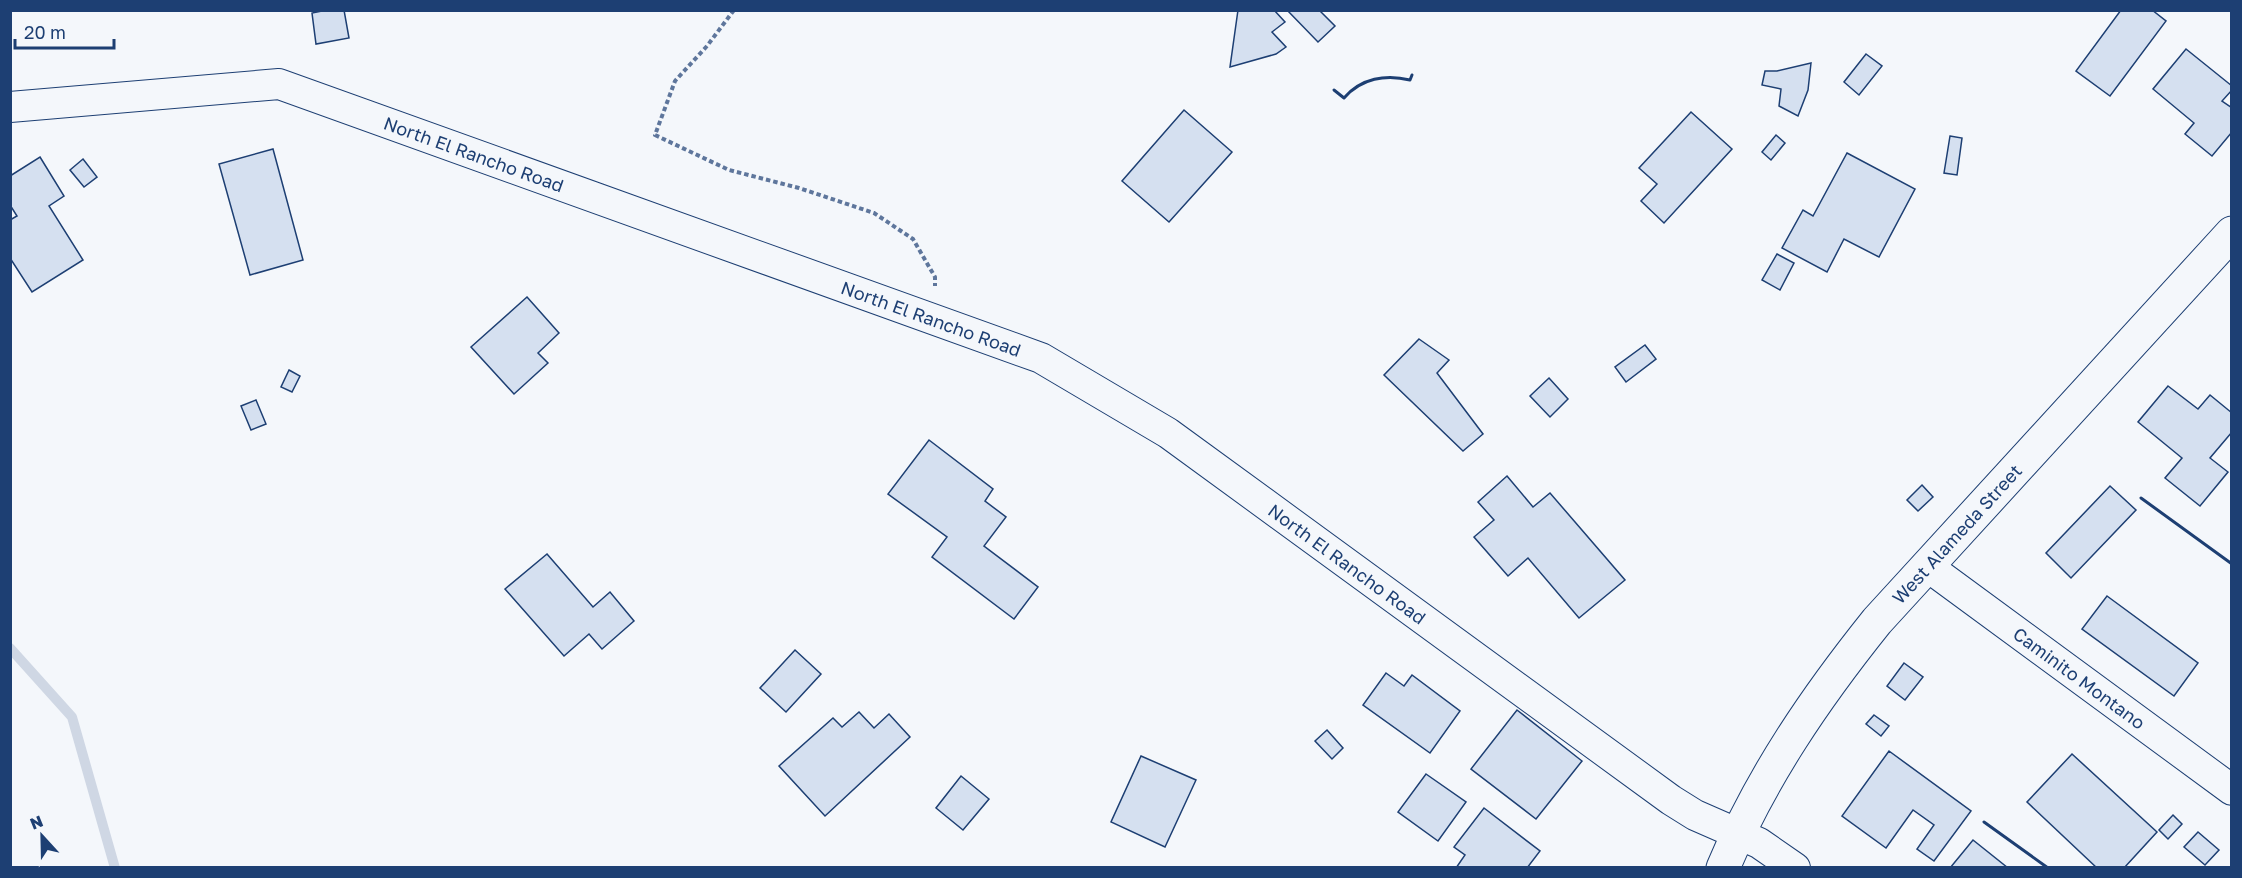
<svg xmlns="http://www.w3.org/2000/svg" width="2242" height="878" viewBox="0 0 2242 878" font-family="'Golos Text',sans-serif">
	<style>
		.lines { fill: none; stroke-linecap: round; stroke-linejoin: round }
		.stream { stroke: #cfd7e4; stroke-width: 10 }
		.building { fill: #d5e0f0; stroke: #1d3f73; stroke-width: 1.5 }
		.minor-casing { stroke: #1d3f73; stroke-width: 32 }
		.tertiary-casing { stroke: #1d3f73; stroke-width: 35 }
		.path { stroke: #5e769c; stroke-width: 4; stroke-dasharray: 4.5 3; stroke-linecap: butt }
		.minor { stroke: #f4f7fb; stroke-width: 30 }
		.tertiary { stroke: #f4f7fb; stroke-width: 33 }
		.wall { stroke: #1d3f73; stroke-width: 3 }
		.labels { text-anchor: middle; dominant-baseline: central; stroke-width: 4.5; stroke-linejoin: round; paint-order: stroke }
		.street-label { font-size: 18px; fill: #1d3f73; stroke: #f4f7fb }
	</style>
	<rect width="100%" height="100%" fill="#f4f7fb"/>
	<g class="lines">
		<polyline class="stream" points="10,648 72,717 115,868"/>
	</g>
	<g class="building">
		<polygon points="327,10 344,10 349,38 316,44 312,13"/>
		<polygon points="1238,10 1274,10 1285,22 1272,32 1286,47 1276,54 1230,67"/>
		<polygon points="1287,10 1319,10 1335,26 1318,42"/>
		<polygon points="2121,10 2152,10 2166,21 2110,96 2076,71"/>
		<polygon points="2186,49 2232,86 2232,90 2222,101 2232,108 2232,132 2212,156 2185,134 2194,123 2153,89"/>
		<polygon points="1866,54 1882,66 1859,95 1844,82"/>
		<polygon points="1811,63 1808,90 1798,116 1779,106 1781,89 1762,85 1765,71 1777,71"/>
		<polygon points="1184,110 1232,152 1169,222 1122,181"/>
		<polygon points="1691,112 1732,149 1664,223 1641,201 1657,184 1639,168"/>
		<polygon points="1776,135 1785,143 1771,160 1762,152"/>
		<polygon points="1950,136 1962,138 1957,175 1944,173"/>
		<polygon points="273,149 303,260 250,275 219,164"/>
		<polygon points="1847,153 1915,189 1879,257 1844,239 1827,272 1782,248 1803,210 1813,216"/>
		<polygon points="40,157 64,196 49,206 83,260 32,292 10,258 10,220 17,216 10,205 10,176"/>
		<polygon points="83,159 97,177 84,187 70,170"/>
		<polygon points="1777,254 1794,263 1780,290 1762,280"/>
		<polygon points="527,297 559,333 538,353 548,363 514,394 471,347"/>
		<polygon points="1419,339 1449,360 1437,373 1483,434 1463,451 1384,375"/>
		<polygon points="1645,345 1656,359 1626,382 1615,367"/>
		<polygon points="289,370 300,376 292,392 281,387"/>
		<polygon points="1549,378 1568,399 1550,417 1530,396"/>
		<polygon points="2168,386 2198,409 2210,395 2232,413 2232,432 2210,458 2228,472 2200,506 2165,478 2182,458 2138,422"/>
		<polygon points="256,400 266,424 251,430 241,406"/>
		<polygon points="929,440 993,489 985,501 1006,517 984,546 1038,587 1014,619 932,557 947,537 888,494"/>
		<polygon points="1507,476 1533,507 1550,493 1625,580 1579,618 1528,558 1508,576 1474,537 1494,520 1478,502"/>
		<polygon points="1922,485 1933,497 1918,511 1907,500"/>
		<polygon points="2110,486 2136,510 2071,578 2046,553"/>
		<polygon points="547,554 593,607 610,592 634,621 602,649 589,634 564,656 505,589"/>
		<polygon points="2107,596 2198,663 2174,696 2082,629"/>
		<polygon points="795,650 821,674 786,712 760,688"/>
		<polygon points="1904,663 1923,677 1905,700 1887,686"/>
		<polygon points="1386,673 1404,686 1412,675 1460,711 1430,753 1363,705"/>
		<polygon points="1517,710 1582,761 1536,819 1471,769"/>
		<polygon points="859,712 874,728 889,714 910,737 825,816 779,766 833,718 842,727"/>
		<polygon points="1874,715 1889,726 1881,736 1866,724"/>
		<polygon points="1327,730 1343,748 1332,759 1315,741"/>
		<polygon points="1889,751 1971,811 1934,861 1917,849 1934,825 1913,810 1886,848 1842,816"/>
		<polygon points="2072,754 2157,832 2124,868 2097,868 2027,802"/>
		<polygon points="1141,756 1196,780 1165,847 1111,822"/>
		<polygon points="1426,774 1466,802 1438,841 1398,812"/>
		<polygon points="961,776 989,799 963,830 936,808"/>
		<polygon points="1484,808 1540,851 1527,868 1456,868 1465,855 1454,847"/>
		<polygon points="2173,815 2182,824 2168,839 2159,830"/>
		<polygon points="2198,832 2219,850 2205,865 2184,847"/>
		<polygon points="1973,840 2008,868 1950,868"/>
	</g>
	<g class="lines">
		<g class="minor-casing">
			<g id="minor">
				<path id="s1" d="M 10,107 L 279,84 L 1041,358 L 1168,433 L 1671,800 L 1695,815 L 1759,843 L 1795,868"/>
				<path id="s2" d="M 1927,566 L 2232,790"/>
			</g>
		</g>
		<g class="tertiary-casing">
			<g id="tertiary">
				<path id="s3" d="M 1723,868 C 1761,777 1816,697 1877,621 L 2232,233"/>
			</g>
		</g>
		<polyline class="path" points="734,10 707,46 675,81 655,135 729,170 799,188 874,213 913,239 935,277 935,286"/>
		<use href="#minor" class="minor"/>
		<use href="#tertiary" class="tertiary"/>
		<g class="wall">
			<path d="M 1334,90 L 1344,98 C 1361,78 1386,74 1410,80 L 1412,75"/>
			<polyline points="2141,498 2232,564"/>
			<polyline points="1984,822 2048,868"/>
		</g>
	</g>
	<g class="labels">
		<g class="street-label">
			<text stroke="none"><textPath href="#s1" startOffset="477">North El Rancho Road</textPath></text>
			<text stroke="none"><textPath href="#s1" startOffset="963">North El Rancho Road</textPath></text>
			<text stroke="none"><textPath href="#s3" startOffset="410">West Alameda Street</textPath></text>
			<text stroke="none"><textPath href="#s1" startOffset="1449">North El Rancho Road</textPath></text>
			<text stroke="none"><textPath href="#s2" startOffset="189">Caminito Montano</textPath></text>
		</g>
	</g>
	<rect width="2242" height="878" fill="none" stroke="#1d3f73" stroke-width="24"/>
	<g transform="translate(42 836) rotate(338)" stroke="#f4f7fb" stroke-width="4.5" paint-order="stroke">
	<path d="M0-4.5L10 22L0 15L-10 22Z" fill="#1d3f73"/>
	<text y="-9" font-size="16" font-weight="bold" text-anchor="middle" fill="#1d3f73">N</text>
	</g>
	<path d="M15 39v9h99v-9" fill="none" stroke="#1d3f73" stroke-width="3"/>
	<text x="24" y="39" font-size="18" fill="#1d3f73" stroke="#f4f7fb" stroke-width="4.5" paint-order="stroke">20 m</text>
</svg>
